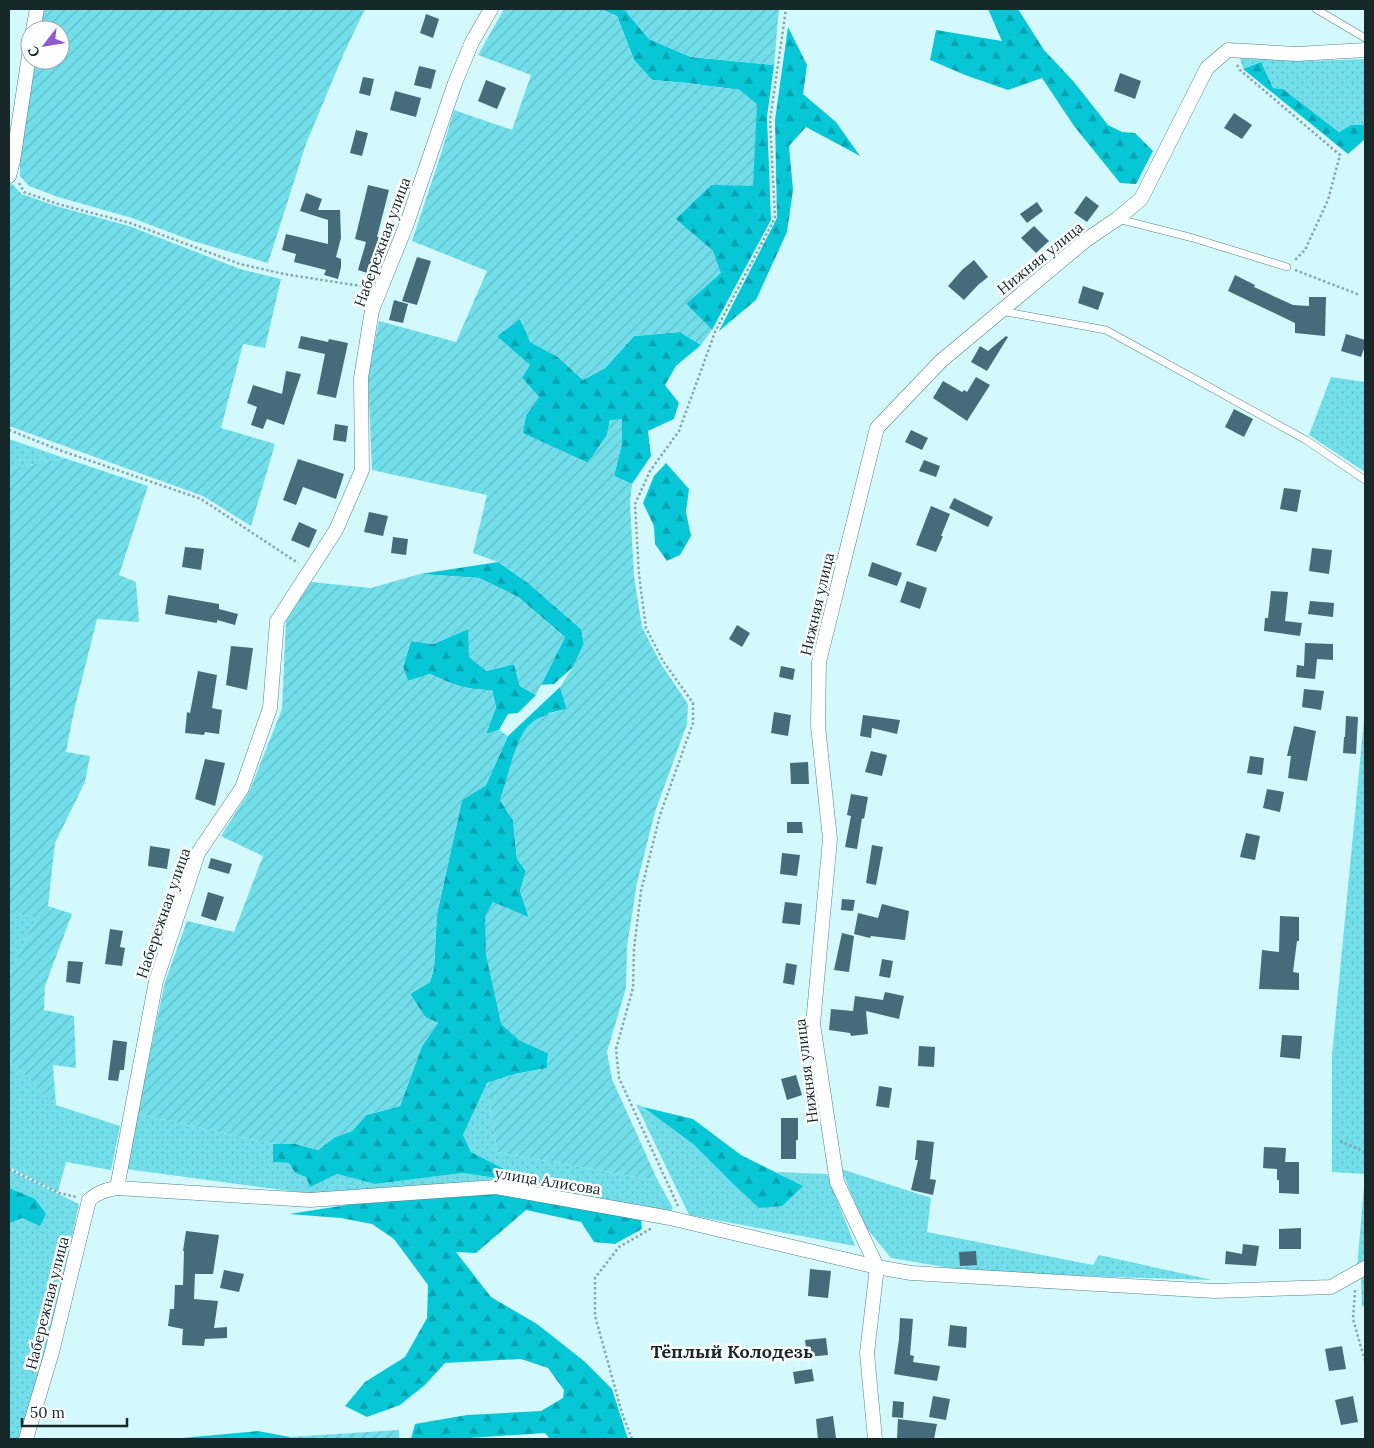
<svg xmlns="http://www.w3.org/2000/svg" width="1374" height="1448" viewBox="0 0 1374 1448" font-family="Lora,serif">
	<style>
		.grass { fill: url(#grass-dots) }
		.forest { fill: url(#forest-firs) }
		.garden { fill: url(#garden-furrows) }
		.building { fill: #466c7b }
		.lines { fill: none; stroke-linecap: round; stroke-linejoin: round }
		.service-casing { stroke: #568287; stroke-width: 8 }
		.minor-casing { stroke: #568287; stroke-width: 15 }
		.path { stroke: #89a7aa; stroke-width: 2.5; stroke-dasharray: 2.5 2.5; stroke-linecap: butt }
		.service { stroke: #fff; stroke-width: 7 }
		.minor { stroke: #fff; stroke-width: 14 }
		.labels { text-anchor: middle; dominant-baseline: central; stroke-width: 5; stroke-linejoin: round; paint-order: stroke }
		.street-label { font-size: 15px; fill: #16282a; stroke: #fff }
		.quarter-label { font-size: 18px; font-weight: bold; fill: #16282a; stroke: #fff }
	</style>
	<defs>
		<pattern id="grass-dots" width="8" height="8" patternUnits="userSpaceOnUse" patternTransform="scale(1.25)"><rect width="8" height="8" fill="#71deea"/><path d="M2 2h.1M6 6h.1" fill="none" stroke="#61bec9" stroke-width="1.8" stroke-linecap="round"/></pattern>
		<pattern id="forest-firs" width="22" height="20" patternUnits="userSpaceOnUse" patternTransform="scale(1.25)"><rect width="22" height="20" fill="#07c7d7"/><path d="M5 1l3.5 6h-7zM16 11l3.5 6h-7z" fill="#07a2af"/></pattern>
		<pattern id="garden-furrows" width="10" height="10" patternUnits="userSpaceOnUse" patternTransform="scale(1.25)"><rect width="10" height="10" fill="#71deea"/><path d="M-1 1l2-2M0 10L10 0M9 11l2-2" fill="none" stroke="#61bec9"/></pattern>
	</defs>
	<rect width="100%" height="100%" fill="#d3f9fd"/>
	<g class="grass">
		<polygon points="1240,58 1309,61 1365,59 1365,125 1351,125 1339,132 1283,89 1273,88 1261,62 1243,69"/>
		<polygon points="1331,377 1365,382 1365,472 1309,435"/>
		<polygon points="9,439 64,458 9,469"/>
		<polygon points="1365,709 1365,1264 1357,1268 1365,1174 1332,1172 1332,1055"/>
		<polygon points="9,913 36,918 9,975"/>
		<polygon points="9,1060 56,1105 120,1126 111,1170 66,1162 58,1192 9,1167"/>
		<polygon points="487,1083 497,1152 658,1181 673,1208 670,1212 312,1194 126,1169 137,1114 273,1144 273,1162 289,1163 295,1173 306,1177 310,1186 337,1174 375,1184 463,1173 496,1178 504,1169 471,1152 463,1135"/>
		<polygon points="636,1104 643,1107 693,1144 733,1184 759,1208 802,1186 776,1172 827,1174 855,1246 689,1215"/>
		<polygon points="841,1169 931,1198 927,1232 1093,1265 1099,1255 1212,1280 980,1273 891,1258 864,1225"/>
		<polygon points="9,1170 79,1204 48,1350 18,1439 9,1439"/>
		<polygon points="1365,1275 1365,1305 1362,1307 1361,1277"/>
	</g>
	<g class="forest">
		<polygon points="600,9 624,9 649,39 691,57 774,65 767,117 771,220 712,330 686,304 713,251 675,219 711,185 740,90 687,83 652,80 634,60 617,16"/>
		<polygon points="988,9 1018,9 1044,50 1074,82 1108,125 1122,132 1135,133 1153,151 1136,184 1120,183 1074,126 1042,78 1008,90 965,75 930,60 936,30 1002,41"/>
		<polygon points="788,27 807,65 803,94 836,122 860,156 806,127 789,146 793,190 787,232 756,300 719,331 777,218 775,120"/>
		<polygon points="1261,62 1273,88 1283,89 1339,132 1351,125 1365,125 1365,139 1348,154 1243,69"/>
		<polygon points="520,319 531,342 558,357 583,380 605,368 634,336 680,332 701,345 676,366 665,385 679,403 674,419 648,431 651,456 632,484 614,476 622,443 610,420 607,435 588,463 522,433 526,415 539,397 522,378 497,336"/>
		<polygon points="666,463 689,489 686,512 691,536 680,555 667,561 655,544 654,526 643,503 654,476"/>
		<polygon points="498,562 527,582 581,629 584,644 573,667 554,684 541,685 565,637 518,597 479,578 420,574"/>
		<path d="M 468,629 L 487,671 L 514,664 L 520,686 L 536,695 L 518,713 L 508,714 L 499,730 L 486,734 L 496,707 L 492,690 C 464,690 455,685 430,674 L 408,681 L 403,667 L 411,641 L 433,644 Z"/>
		<polygon points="560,687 567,709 549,713 509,774 500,800 513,820 517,859 526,871 520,891 529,918 493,903 519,1040 548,1053 547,1068 515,1074 487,1083 463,1135 471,1152 504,1169 501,1176 496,1178 463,1173 375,1184 337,1174 310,1187 306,1177 295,1173 289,1163 273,1162 273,1144 296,1144 318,1150 335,1137 352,1131 366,1115 400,1106 422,1046 438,1023 425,1017 410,994 430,982 434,968 437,914 462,800 486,785 508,736"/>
		<polygon points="643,1107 693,1119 741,1155 803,1186 782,1206 759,1208 733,1184 693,1144"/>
		<polygon points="9,1188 35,1199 46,1214 40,1226 22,1218 9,1223"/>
		<polygon points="500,1190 641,1220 642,1229 615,1244 594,1242 581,1222 526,1210 476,1253 456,1252 491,1297 537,1324 584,1361 612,1389 628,1439 550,1439 545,1433 455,1439 411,1439 415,1424 467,1415 541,1411 563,1398 564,1390 548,1368 521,1359 445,1363 425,1385 400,1405 367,1417 345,1406 365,1382 405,1357 427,1318 428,1285 394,1239 372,1224 341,1218 289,1214 385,1199"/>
		<polygon points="258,1431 290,1437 288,1439 172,1439"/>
	</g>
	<g class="garden">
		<polygon points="44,9 365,9 344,53 306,144 268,263 193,241 132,218 58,197 29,186 20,176 20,161 34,60 60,60 60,30 40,30"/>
		<path d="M 504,9 L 600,9 L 617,16 L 634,60 L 652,80 L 687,83 L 740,90 L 757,104 L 753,186 L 711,185 L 676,219 L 713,251 L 721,273 L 686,304 L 712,330 L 701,345 L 680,332 L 634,336 L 605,368 L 583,380 L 558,357 L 530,342 L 520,319 L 497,336 L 530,365 L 522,378 L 539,397 L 526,415 L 523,433 L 588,463 L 607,435 L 610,420 L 622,419 L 622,443 L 614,476 L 632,484 L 630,502 L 634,576 L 642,627 L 661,664 L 688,704 L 687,724 L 655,812 L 637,883 L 627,946 L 626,988 L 607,1052 L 612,1079 L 658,1181 L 497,1152 L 487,1083 L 515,1074 L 547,1068 L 548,1053 L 519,1040 L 501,1024 L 486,955 L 485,916 L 493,902 L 529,917 L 520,891 L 526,871 L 517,859 L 513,820 L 500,800 C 507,780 515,740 528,726 C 537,716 554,712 567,709 L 560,687 L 573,667 L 584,644 L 581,629 L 527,582 L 498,562 L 473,553 L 487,495 L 372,470 L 368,376 L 379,321 L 456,342 L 487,271 L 412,241 L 440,157 L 454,110 L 512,130 L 531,75 L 478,55 Z"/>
		<polygon points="624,9 779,9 774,65 691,57 649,39"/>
		<polygon points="11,183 22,194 56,206 129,226 240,269 281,279 265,348 243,344 221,428 275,444 251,526 203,496 9,426 9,189"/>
		<polygon points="64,458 148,486 119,575 136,582 139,622 97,619 74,711 66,752 90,756 85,782 55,843 48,906 72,914 45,986 44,1010 74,1016 76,1068 53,1065 56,1105 9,1060 9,975 36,918 9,913 9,469"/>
		<path d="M 420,574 L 479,578 L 518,597 L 565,637 L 536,695 L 520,686 L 514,664 L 486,671 L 469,657 L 468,629 L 433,644 L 411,641 L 403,667 L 408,681 L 430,674 C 455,685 464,690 492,690 L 496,707 L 486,734 L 499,730 L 508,736 L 486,785 L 462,800 L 437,914 L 434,968 L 430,982 L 410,994 L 425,1017 L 438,1023 L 422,1046 L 400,1106 L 366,1115 L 352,1131 L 335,1137 L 318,1150 L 296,1144 L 273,1144 L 137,1114 L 165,982 L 187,921 L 234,932 L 263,856 L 221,836 L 250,790 L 282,709 L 286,621 L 311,582 L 371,588 Z"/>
		<polygon points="399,1430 399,1439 288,1439 290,1437"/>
	</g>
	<g class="building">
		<polygon points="426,14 439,19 433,38 420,33"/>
		<polygon points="419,66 436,70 431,89 414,85"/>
		<polygon points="1120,73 1141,81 1135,99 1114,91"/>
		<polygon points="363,77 374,79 370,96 359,93"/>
		<polygon points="486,80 506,88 497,109 478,101"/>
		<polygon points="395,91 421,98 416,117 390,110"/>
		<polygon points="1234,113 1252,125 1242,139 1224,128"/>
		<polygon points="356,130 368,133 362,156 350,153"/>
		<polygon points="368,185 389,190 377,237 379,237 370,274 358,270 366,242 355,239"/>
		<polygon points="306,193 322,199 318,210 340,210 341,238 336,257 341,259 341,267 338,279 324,275 326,270 294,262 296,254 282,250 286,234 328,244 328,220 300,211"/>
		<polygon points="1086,196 1099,206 1087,222 1074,213"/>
		<polygon points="1037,202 1043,211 1027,223 1020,214"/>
		<polygon points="1034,226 1049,241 1036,253 1021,238"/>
		<polygon points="417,257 431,261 417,305 402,301"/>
		<polygon points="974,260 988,277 978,285 964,300 948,286 962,270"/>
		<polygon points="1235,275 1255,285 1254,287 1293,305 1309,306 1309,297 1326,297 1325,336 1295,333 1295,323 1228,291"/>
		<polygon points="1083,286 1104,293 1098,310 1078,303"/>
		<polygon points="394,300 408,304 403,323 389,320"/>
		<polygon points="1346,334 1365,340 1365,346 1361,357 1341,351"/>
		<polygon points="301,336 328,342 329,339 348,343 336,398 317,394 325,354 298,348"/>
		<polygon points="1006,336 1008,337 987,371 971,362 980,346 988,351"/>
		<polygon points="286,371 301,374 284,425 267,419 263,429 251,425 257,407 247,403 253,385 282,394"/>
		<polygon points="976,377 990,385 967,421 933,398 943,381 962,392 964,390 967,392"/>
		<polygon points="1234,409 1253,419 1244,437 1225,427"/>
		<polygon points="335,424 348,426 346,442 333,440"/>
		<polygon points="911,430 928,438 922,450 905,442"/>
		<polygon points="298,459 344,474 336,499 303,487 296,505 283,500"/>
		<polygon points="924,460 940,466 936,477 919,471"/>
		<polygon points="1284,488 1301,490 1297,512 1280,509"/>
		<polygon points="954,498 993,517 988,527 949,508"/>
		<polygon points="931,506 950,514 941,536 943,536 936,552 916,545"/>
		<polygon points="369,512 388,516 383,536 364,532"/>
		<polygon points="299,522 317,530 309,548 291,540"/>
		<polygon points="393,537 408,539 406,555 391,553"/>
		<polygon points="185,547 204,549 201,570 182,567"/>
		<polygon points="1312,548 1332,550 1329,574 1309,571"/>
		<polygon points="872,562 902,573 897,586 868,576"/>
		<polygon points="907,581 927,588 920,609 900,602"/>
		<polygon points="1271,591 1288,592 1285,621 1302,623 1300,636 1264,631 1265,618 1268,618"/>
		<polygon points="168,595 219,604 219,609 238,614 235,625 217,620 217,623 165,614"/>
		<polygon points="1310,601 1334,603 1333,617 1308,614"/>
		<polygon points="737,625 750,633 742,647 729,639"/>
		<polygon points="1305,643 1333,644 1333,660 1317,659 1315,679 1296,677 1297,665 1304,666"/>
		<polygon points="231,646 253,648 247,690 226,685"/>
		<polygon points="781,666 795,669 793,680 779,677"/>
		<polygon points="198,671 217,675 212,708 222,710 219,734 205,732 204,735 185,733 187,712 190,713"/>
		<polygon points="1304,689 1324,691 1321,710 1302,707"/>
		<polygon points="774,712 791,715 788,736 771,733"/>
		<polygon points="863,715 900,720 897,734 872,728 871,738 860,736"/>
		<polygon points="1346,716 1358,717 1356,754 1343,753 1344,737 1345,737"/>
		<polygon points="1294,726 1316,731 1307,781 1288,778 1291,756 1287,756"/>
		<polygon points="871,751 887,755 882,776 865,772"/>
		<polygon points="1250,756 1264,758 1262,775 1247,773"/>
		<polygon points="205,759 225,763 215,806 195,799"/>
		<polygon points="808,762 809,784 791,784 790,763"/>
		<polygon points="1267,789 1284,792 1280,812 1263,808"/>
		<polygon points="851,794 868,797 864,819 862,818 857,849 845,847 851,816 847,815"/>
		<polygon points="787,822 802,822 803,833 787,833"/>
		<polygon points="1246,833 1260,836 1255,860 1240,857"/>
		<polygon points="872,845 883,847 876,885 866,883"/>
		<polygon points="150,846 170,849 167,869 148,866"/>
		<polygon points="782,853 800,855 797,876 780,874"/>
		<polygon points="211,858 232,864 229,874 208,868"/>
		<polygon points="208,892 224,897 216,921 201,916"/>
		<polygon points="842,899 855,900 853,911 841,910"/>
		<polygon points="785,902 802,904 800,925 782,923"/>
		<polygon points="882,904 909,911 905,940 871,936 870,938 854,934 858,913 878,918"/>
		<polygon points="1280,916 1299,917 1299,941 1297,941 1293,972 1299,973 1299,990 1259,989 1262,950 1279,952"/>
		<polygon points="110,929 123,931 120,947 125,948 122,966 105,964"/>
		<polygon points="842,933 854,936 849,972 834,970"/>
		<polygon points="882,959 893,961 890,978 879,976"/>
		<polygon points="68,961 83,962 80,984 66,982"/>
		<polygon points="786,963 797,965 794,985 783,983"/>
		<polygon points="885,992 904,996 899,1019 866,1011 868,1034 851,1036 850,1033 829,1030 831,1009 853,1011 855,996 883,1000"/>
		<polygon points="1282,1035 1302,1036 1300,1059 1280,1057"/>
		<polygon points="113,1040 127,1042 124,1070 120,1070 118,1081 108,1080"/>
		<polygon points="919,1046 935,1047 934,1067 918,1066"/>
		<polygon points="796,1075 802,1095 787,1100 781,1079"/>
		<polygon points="879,1086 892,1088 889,1108 876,1106"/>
		<polygon points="781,1118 798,1118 798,1140 796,1140 796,1159 781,1159"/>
		<polygon points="917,1140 934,1142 930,1179 936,1180 933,1195 911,1190 918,1160 915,1160"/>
		<polygon points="1264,1147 1286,1148 1285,1162 1299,1162 1299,1194 1279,1193 1279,1180 1277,1180 1277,1169 1263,1168"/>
		<polygon points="1301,1228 1301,1249 1279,1249 1279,1229"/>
		<polygon points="186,1231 219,1235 213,1274 195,1274 194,1299 218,1301 214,1328 227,1327 227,1338 205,1339 204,1346 182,1345 183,1329 168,1326 170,1309 174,1309 175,1285 183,1285 184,1251 183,1251"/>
		<polygon points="1243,1244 1259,1246 1256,1266 1225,1264 1226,1251 1242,1254"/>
		<polygon points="976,1251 977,1265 960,1266 959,1252"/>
		<polygon points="810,1269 831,1271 828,1298 808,1296"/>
		<polygon points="224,1270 244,1274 239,1292 220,1288"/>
		<polygon points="900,1318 913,1319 910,1355 914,1356 913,1362 940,1366 937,1381 894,1374 899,1339"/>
		<polygon points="950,1325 967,1327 966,1348 948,1346"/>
		<polygon points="826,1338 828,1355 807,1357 805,1340"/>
		<polygon points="1342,1346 1346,1369 1329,1371 1325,1349"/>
		<polygon points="812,1369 814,1381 795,1384 793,1372"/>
		<polygon points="933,1396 950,1399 946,1420 929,1417"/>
		<polygon points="1353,1396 1358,1422 1341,1425 1335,1400"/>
		<polygon points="893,1401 904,1402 903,1418 892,1417"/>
		<polygon points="833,1416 836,1438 818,1439 816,1419"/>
		<polygon points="898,1419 937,1424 934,1439 897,1439"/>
	</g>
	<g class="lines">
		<g class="service-casing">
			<g id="service">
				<polyline points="1316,9 1365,38"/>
				<polyline points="1118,219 1193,238 1287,267"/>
				<polyline points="1001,311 1106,330 1306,440 1365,480"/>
			</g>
		</g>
		<g class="minor-casing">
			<g id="minor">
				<polyline points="33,30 37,9"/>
				<polyline points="9,176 13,161 30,49"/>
				<polyline points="117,1188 310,1200 496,1187 670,1218 877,1267 911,1273 1214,1291 1331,1287 1365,1268"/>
				<path d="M 26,1439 L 52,1352 L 89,1200 C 98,1192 106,1190 117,1188 L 156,981 L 198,853 L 242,788 L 270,708 L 277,621 L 336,530 L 362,470 L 361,378 L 372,310 L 406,226 L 455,83 L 472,42 L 491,9"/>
				<polyline points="875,1439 867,1353 877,1267 837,1182 813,1024 830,839 818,726 819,662 877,428 941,361 1086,240 1117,219 1141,199 1207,68 1228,50 1297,54 1365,50"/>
			</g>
		</g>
		<g class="path">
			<polyline points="1237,65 1240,70 1340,155 1328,200 1305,250 1294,261"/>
			<polyline points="19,183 24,192 58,204 130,223 240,264 284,274 367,287"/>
			<polyline points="1295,270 1360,295"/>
			<polyline points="9,430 62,451 201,499 298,563"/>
			<polyline points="1340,1141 1365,1152"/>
			<polyline points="9,1169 59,1193 76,1197"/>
			<polyline points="678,1206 619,1078 616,1049 633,988 634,949 641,891 660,815 693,723 693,703 663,661 646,628 639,575 635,504 650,471 679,431 715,332 775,218 770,120 786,9"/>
			<polyline points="1355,1290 1353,1319 1365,1361"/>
			<polyline points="632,1439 622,1413 595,1316 595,1278 619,1247 652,1228"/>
		</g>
		<use href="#service" class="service"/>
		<use href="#minor" class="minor"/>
	</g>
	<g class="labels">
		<g class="street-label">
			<text transform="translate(382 242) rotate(-70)">Набережная улица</text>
			<text transform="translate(1040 258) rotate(-39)">Нижняя улица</text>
			<text transform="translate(817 604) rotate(-77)">Нижняя улица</text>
			<text transform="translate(163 913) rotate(-71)">Набережная улица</text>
			<text transform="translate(806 1071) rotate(-97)">Нижняя улица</text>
			<text transform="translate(548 1181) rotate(9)">улица Алисова</text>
			<text transform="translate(47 1303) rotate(-76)">Набережная улица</text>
		</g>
		<g class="quarter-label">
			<text x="732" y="1351">Тёплый Колодезь</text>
		</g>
	</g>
	<rect width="1374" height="1448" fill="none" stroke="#16282a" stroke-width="20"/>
	<g transform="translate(45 45) rotate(239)"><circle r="24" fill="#ffffff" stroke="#a2a9aa"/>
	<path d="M0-4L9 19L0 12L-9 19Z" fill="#905ad2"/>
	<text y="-8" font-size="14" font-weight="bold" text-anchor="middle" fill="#16282a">С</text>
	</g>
	<path d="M22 1418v8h105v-8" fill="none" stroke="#16282a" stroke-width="2.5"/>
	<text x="30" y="1418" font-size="15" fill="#16282a" stroke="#ffffff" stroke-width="4" paint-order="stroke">50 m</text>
</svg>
